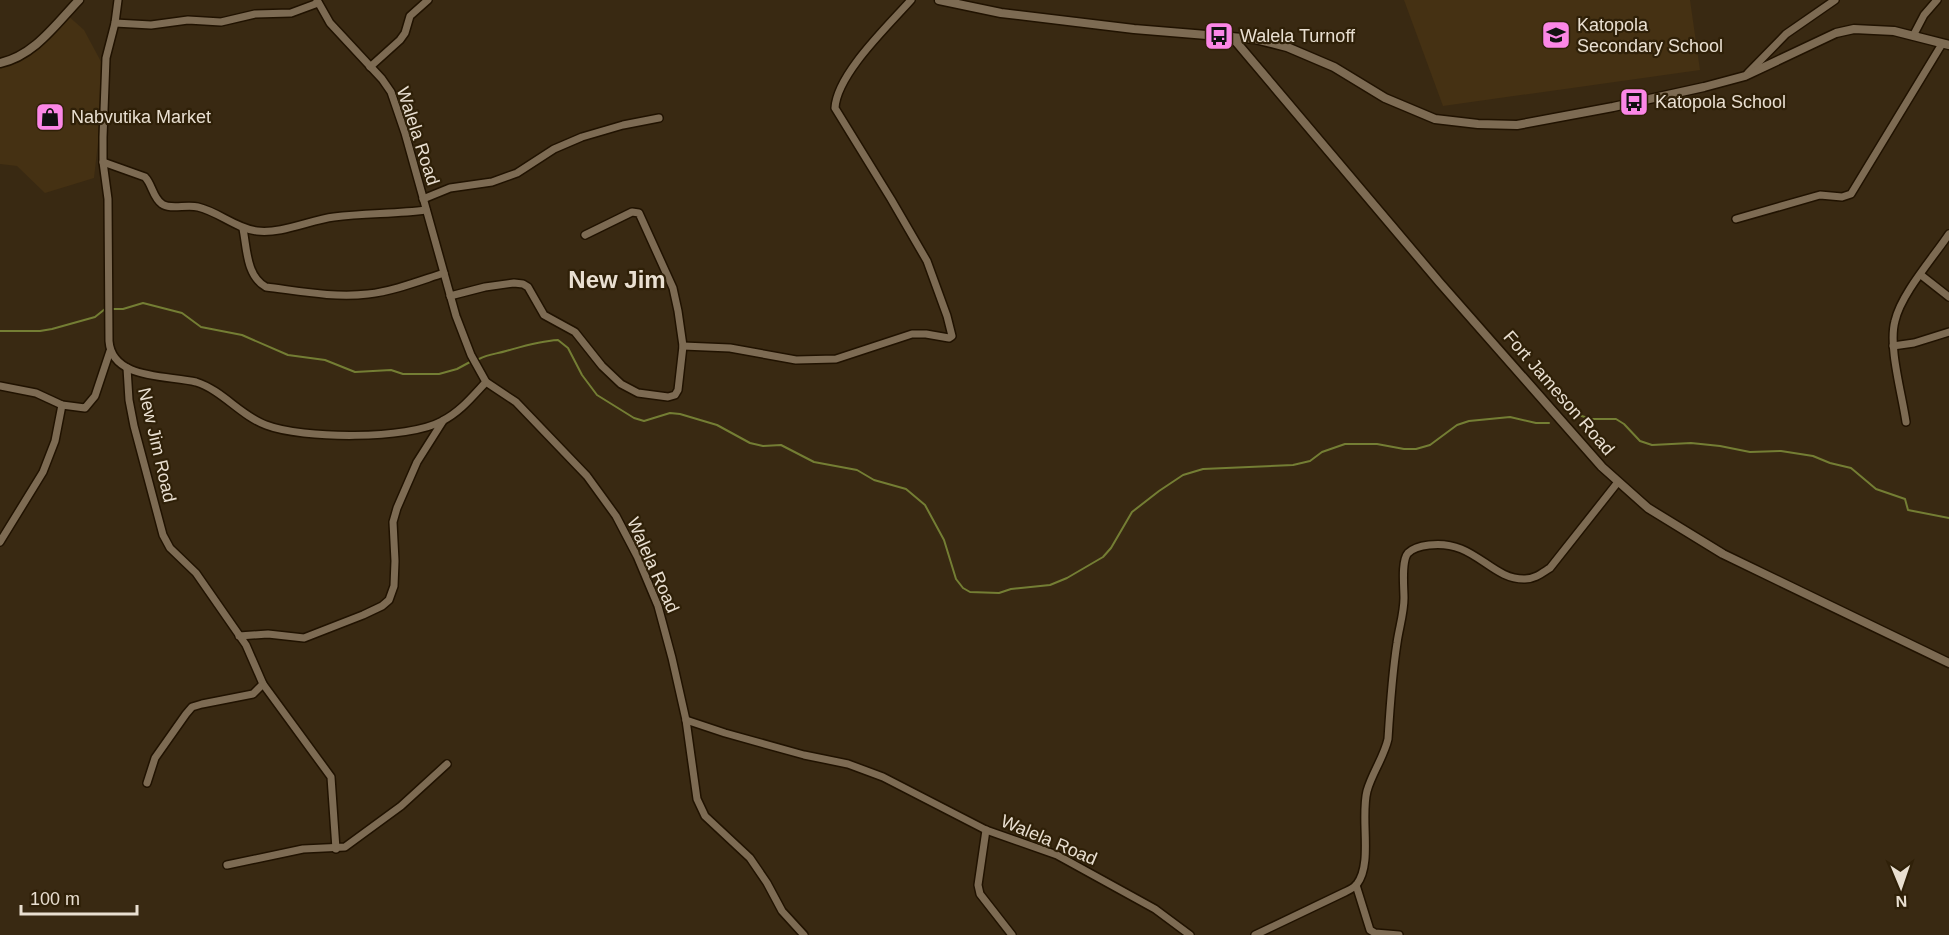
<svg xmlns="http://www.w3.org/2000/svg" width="1949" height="935" viewBox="0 0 1949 935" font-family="Helvetica,sans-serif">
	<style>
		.built { fill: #453113 }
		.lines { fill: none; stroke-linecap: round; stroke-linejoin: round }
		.stream { stroke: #747e34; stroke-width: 2 }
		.minor-casing { stroke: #201200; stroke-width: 10 }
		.tertiary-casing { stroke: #201200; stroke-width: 11 }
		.minor { stroke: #7d6b53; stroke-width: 7 }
		.tertiary { stroke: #7d6b53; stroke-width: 8 }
		.labels { text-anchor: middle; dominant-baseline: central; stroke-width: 4.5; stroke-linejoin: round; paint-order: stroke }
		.poi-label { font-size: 18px; fill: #e9dfd1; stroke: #2f2008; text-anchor: start }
		.street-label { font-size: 18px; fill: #e9dfd1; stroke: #2f2008 }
		.district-label { font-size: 24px; font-weight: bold; fill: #e9dfd1; stroke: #2f2008 }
	</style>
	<rect width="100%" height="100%" fill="#392912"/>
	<g class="built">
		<polygon points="1404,0 1690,0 1700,70 1443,106"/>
		<polygon points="66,14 84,30 106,71 94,178 45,193 17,166 0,164 0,63 18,63"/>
	</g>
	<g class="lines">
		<g class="stream">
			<polyline points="0,331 40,331 52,329 95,317 105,309 123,309 143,303 182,313 201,327 242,335 288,355 325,360 355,372 391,370 403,374 439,374 457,369 470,362"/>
			<path d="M 479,359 C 489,354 496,354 506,351 C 524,346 540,341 558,340 L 568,348 L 582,375 L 597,395 L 634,418 L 644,421 L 670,413 L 680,414 L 717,425 L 750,443 L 763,446 L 781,445 L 814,462 L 857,470 L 874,480 L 906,489 L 925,505 L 944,540 L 956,579 L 963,588 L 970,592 L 999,593 L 1011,589 L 1050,585 L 1067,578 L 1103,557 L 1111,548 L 1132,512 L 1159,491 L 1183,475 L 1203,469 L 1293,465 L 1310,461 L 1322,452 L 1345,444 L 1377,444 L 1404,449 L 1416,449 L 1430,445 L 1457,425 L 1469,421 L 1510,417 L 1536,423 L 1549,423"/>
			<polyline points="1566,411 1591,419 1616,419 1624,424 1640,441 1652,445 1691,443 1720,446 1750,452 1781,451 1813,456 1830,463 1851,468 1876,489 1905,499 1908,510 1949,518"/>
		</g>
		<g class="minor-casing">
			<g id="minor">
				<path d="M 118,0 L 115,23 L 106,58 L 103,137 L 103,162 L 108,199 L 109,341 C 112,380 167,375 196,382 C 222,390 241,416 266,425 C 302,439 408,440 442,421 C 460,412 472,397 486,382"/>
				<polyline points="317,0 330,23 382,79 391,92 405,133 456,316 471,355 486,382 516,402 587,476 616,516 637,556 658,606 672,658 686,720 697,799 705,816 750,858 767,883 782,911 804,935"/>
				<polyline points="115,23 151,25 188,20 221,22 255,14 291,13 318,3"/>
				<polyline points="1913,36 1924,15 1937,0"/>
				<polyline points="370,67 400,40 405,33 410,16 428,0"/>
				<polyline points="1748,73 1786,34 1835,0"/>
				<path d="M 103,162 L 145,177 C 152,184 153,198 162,204 C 170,210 187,204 198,207 C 219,212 235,228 257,231 C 282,234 310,220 334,217 C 365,213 396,214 426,210"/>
				<polyline points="423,199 450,188 492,182 517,173 554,149 582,137 623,125 659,118"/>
				<polyline points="1736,219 1820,195 1842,197 1851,194 1942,44"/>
				<path d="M 243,229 C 247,248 246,276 266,287 C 299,291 334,298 368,294 C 394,291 419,281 444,273"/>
				<polyline points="1921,275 1949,297"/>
				<polyline points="450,296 485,287 514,283 523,284 528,287 544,315 575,332 602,366 621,384 638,393 668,397 675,395 678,390 683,346 678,311 673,288 639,213 632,212 585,235"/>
				<path d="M 683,346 L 730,348 L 796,360 L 836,359 L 912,334 L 926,334 L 949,338 L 952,336 L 947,316 L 927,261 L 891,199 L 835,108 C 837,74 888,26 911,0"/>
				<polyline points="1893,346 1914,343 1949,332"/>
				<polyline points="127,368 129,400 134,426 163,535 170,548 196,573 246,645 263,684 331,777 336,849"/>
				<polyline points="0,386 36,393 62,405 85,408 95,396 110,351"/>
				<path d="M 1906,422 C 1902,394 1888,346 1895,321 C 1901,294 1933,258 1949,234"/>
				<polyline points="0,542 43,472 55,441 62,405"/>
				<polyline points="239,636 268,634 304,638 363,615 382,606 389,600 394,586 395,561 393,522 397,508 417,462 443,421"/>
				<polyline points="686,720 725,733 804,755 848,764 883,777 986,830 1057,855 1155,909 1190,935"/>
				<polyline points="147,783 155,758 186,714 192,707 202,704 253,694 263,684"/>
				<polyline points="986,830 978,885 980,894 1012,935"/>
				<polyline points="227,865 303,849 345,847 401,806 447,764"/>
				<polyline points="1356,885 1370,930 1375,933 1399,935"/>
				<path d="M 1255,935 L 1345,892 C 1349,890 1354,888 1357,884 C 1373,863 1360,818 1367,791 C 1372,773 1384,757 1388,739 C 1390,707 1392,675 1397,643 C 1399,628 1404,613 1404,598 C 1404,587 1401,561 1408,553 C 1413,548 1421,546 1429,545 C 1475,539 1490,580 1525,579 C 1535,579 1542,573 1550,568 L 1618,482"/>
			</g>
		</g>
		<g class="tertiary-casing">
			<g id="tertiary">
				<polyline points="939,0 1001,13 1134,29 1255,39 1287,47 1334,67 1385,98 1435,119 1478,124 1517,125 1613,107 1704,87 1745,76 1836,33 1854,29 1894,31 1949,45"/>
				<polyline points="1232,37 1440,283 1602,467 1648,508 1723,554 1949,663"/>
				<path d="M 0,63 C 34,56 56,24 79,0"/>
			</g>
		</g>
		<use href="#minor" class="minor"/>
		<use href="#tertiary" class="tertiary"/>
	</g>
	<defs>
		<g id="school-square" transform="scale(1.5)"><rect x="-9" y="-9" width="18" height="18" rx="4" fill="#fb87e6" stroke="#2f2008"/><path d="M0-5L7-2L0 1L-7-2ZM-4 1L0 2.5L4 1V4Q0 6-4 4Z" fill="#111"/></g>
		<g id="bus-square" transform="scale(1.5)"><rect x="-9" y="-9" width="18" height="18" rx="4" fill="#fb87e6" stroke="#2f2008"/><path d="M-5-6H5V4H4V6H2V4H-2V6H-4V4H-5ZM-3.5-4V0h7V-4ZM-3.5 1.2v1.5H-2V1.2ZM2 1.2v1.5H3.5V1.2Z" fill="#111"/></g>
		<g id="shop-square" transform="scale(1.5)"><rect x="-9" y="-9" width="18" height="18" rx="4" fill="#fb87e6" stroke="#2f2008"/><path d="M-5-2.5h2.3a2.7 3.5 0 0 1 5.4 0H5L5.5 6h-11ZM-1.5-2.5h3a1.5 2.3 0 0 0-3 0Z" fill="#111"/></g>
	</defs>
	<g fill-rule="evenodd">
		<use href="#school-square" x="1556" y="35"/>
		<use href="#bus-square" x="1219" y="36"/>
		<use href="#bus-square" x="1634" y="102"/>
		<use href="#shop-square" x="50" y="117"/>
	</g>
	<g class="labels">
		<g class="poi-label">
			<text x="1577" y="25">Katopola<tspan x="1577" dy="21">Secondary School</tspan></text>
			<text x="1240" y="36">Walela Turnoff</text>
			<text x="1655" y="102">Katopola School</text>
			<text x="71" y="117">Nabvutika Market</text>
		</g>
		<g class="street-label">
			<text transform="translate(418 136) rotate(72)">Walela Road</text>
			<text transform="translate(1559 393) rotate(49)">Fort Jameson Road</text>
			<text transform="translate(157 445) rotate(77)">New Jim Road</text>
			<text transform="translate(653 565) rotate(66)">Walela Road</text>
			<text transform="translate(1049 840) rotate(23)">Walela Road</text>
		</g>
		<g class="district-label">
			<text x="617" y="279">New Jim</text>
		</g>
	</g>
	<g transform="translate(1901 887) rotate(178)" stroke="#2f2008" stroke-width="4.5" paint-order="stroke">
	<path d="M0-4.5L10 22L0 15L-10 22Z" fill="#e9dfd1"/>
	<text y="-9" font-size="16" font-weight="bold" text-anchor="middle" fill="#e9dfd1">N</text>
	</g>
	<path d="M21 905v9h116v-9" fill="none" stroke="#e9dfd1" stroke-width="3"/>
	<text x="30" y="905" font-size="18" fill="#e9dfd1" stroke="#2f2008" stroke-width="4.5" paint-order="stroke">100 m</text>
</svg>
